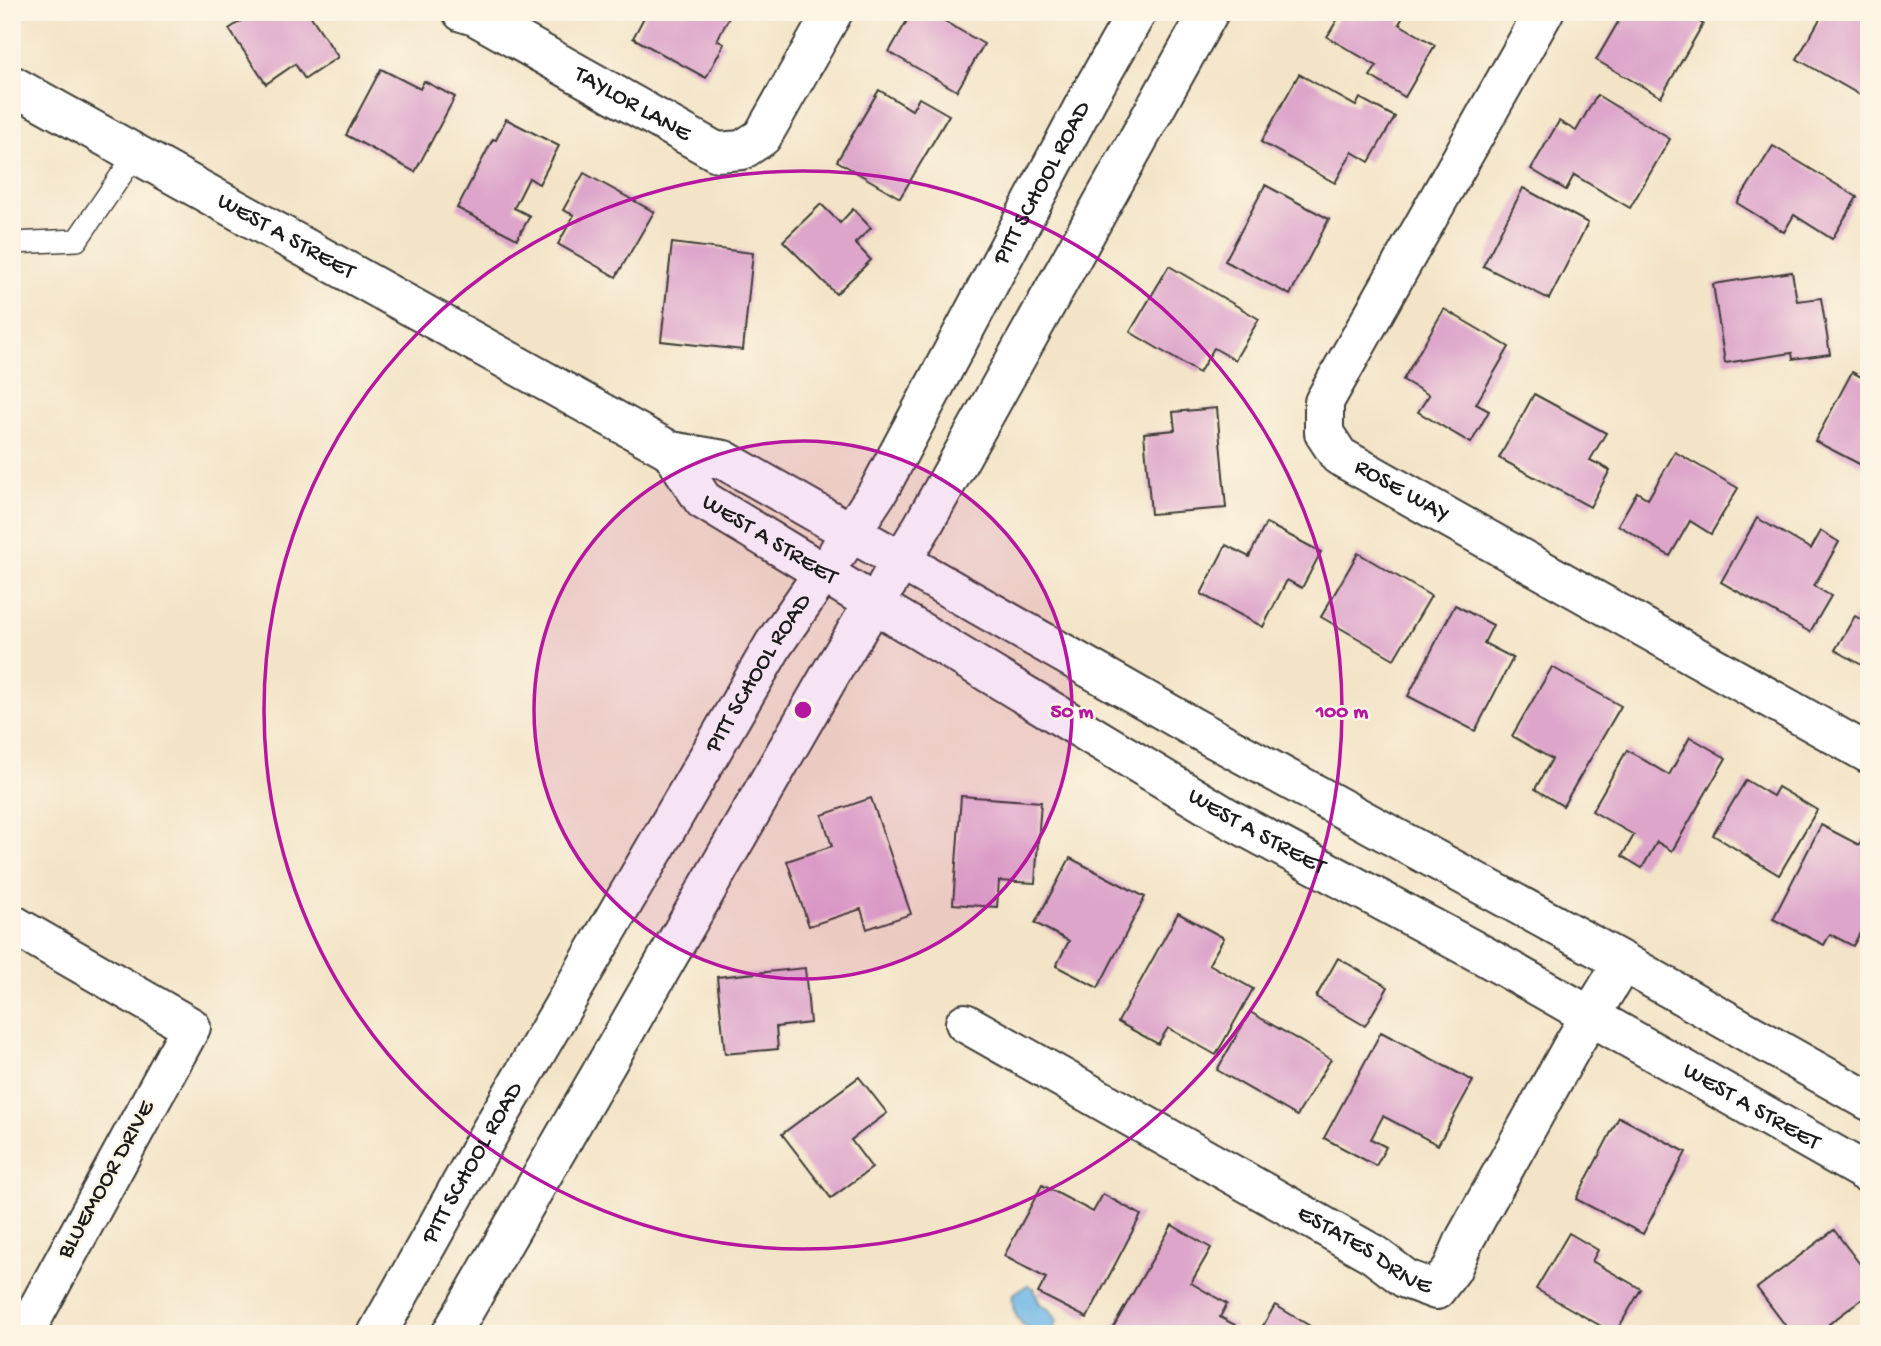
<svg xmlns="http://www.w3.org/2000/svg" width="1881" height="1346" viewBox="0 0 1881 1346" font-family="'Gochi Hand',sans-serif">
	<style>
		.water { fill: #6eb7e6; stroke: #456a81; stroke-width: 2 }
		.building { fill: #dda5ca }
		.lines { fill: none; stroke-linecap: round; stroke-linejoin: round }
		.service-casing { stroke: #3c3a36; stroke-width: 24 }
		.minor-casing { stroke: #3c3a36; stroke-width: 42 }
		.tertiary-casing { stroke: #3c3a36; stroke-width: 42 }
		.secondary-casing { stroke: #3c3a36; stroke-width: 42 }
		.service { stroke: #fff; stroke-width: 21 }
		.minor { stroke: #fff; stroke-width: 38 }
		.tertiary { stroke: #fff; stroke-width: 38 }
		.secondary { stroke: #fff; stroke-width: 38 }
		.ring { fill: none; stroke: #b5179e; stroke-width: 3.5 }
		.labels { text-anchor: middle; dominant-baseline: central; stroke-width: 5; stroke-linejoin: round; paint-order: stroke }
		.street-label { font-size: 24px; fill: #1c1c1c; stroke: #fcf5e5 }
		.centre { fill: #b5179e; stroke: #fcf5e5; stroke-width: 3.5 }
		.ring-label { font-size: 21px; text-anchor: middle; font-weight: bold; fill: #b5179e; stroke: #fcf5e5; stroke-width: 5; stroke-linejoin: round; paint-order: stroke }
	</style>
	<rect width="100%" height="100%" fill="#fcf5e5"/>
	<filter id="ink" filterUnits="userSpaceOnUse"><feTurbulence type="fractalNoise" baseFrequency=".0143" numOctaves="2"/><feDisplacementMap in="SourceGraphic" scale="14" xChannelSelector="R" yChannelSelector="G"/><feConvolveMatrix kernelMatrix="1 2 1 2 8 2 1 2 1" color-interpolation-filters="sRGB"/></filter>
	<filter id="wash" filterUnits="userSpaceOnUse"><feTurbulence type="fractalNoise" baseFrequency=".00686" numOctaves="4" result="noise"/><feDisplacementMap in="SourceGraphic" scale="28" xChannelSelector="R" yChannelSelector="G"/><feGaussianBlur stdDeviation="1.57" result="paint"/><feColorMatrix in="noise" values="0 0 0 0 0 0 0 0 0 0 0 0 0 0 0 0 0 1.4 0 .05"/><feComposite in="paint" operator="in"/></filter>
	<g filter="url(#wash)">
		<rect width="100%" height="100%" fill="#f3e4c7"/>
		<path class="water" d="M 1028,1285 L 1035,1289 L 1034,1291 L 1040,1304 L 1051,1311 L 1057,1321 L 1051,1333 C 1027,1337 1010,1317 1013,1294 Z"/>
		<g id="blocks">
			<g class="building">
				<polygon points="254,12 308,12 338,57 305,79 295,64 266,84 229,29"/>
				<polygon points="647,12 732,12 717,40 724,44 706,78 633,38"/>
				<polygon points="912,12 928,12 984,44 957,91 889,52"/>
				<polygon points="1342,12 1406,12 1399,24 1435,45 1405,97 1370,76 1377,66 1327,37"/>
				<polygon points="1624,12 1682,12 1703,24 1661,97 1596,60"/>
				<polygon points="1824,12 1863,12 1869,16 1869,100 1797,59"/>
				<polygon points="381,69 420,89 424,81 455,97 415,172 346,135"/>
				<polygon points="1299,74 1356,106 1360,98 1395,117 1369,162 1352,152 1335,183 1261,142"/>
				<polygon points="879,90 912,110 919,98 949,115 900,198 837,161"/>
				<polygon points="1597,95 1670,139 1630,208 1574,175 1566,190 1531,169 1559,121 1576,131"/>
				<polygon points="506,119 559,146 539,184 529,178 514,208 530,216 517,239 457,208 493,139 496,140"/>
				<polygon points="1773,146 1857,197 1832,239 1794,215 1784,232 1737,203"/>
				<polygon points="584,173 654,212 616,277 558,244 574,215 563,210"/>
				<polygon points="1265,185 1329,219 1290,295 1225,261"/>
				<polygon points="1523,188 1588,223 1549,299 1483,266"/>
				<polygon points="821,204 840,223 853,209 871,228 855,243 871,260 836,294 783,241"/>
				<polygon points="672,243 753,253 743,350 661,341"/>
				<polygon points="1169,266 1259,319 1235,360 1214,348 1199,373 1130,332"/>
				<polygon points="1792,272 1797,301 1821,298 1830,354 1793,359 1792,353 1725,363 1713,284"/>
				<polygon points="1444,309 1509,347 1476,404 1489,411 1471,443 1418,412 1429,395 1403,380"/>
				<polygon points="1852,372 1869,381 1869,469 1815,441"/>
				<polygon points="1534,394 1606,433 1590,460 1610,470 1590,507 1499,458"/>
				<polygon points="1217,408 1226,508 1151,514 1144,433 1175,430 1173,412"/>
				<polygon points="1675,452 1738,488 1711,534 1690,521 1670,556 1618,525 1637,492 1648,499"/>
				<polygon points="1757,518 1811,549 1821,531 1839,542 1814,586 1831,596 1810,632 1721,582"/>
				<polygon points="1266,523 1321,552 1302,588 1287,580 1263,627 1201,594 1226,545 1249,557"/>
				<polygon points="1358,553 1431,596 1394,659 1321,617"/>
				<polygon points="1455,605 1493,625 1484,643 1513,658 1475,731 1408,696"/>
				<polygon points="1855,616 1867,623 1869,619 1869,669 1835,650"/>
				<polygon points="1552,667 1621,706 1563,806 1535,789 1552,759 1512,736"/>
				<polygon points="1690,737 1726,758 1672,851 1657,842 1642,868 1622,856 1634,835 1592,811 1627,750 1669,775"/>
				<polygon points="1746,780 1773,796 1778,787 1817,810 1779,875 1713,835"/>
				<polygon points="961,796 1041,802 1035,883 999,881 997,907 953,904"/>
				<polygon points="871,798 911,914 867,929 861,909 809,926 787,861 832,846 822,815"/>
				<polygon points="1821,825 1859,845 1863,837 1869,840 1869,916 1853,946 1830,934 1824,945 1773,919"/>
				<polygon points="1070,858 1145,897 1098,988 1056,966 1069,941 1035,923"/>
				<polygon points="1178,913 1224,938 1209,964 1253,989 1216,1055 1168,1028 1158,1044 1118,1022"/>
				<polygon points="1338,958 1388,987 1365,1026 1316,997"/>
				<polygon points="805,968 810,1023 776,1027 778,1049 725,1054 717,977"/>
				<polygon points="1250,1012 1331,1059 1297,1116 1217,1070"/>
				<polygon points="1381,1032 1473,1081 1438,1145 1383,1116 1371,1139 1386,1147 1376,1166 1324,1138"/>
				<polygon points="859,1077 887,1113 851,1140 872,1168 831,1198 782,1134"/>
				<polygon points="1619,1117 1686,1152 1643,1234 1576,1199"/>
				<polygon points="1042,1185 1093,1212 1103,1194 1141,1215 1087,1318 1038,1293 1046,1278 1004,1256"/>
				<polygon points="1172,1225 1211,1248 1191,1283 1227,1304 1220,1317 1235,1325 1231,1334 1116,1334 1111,1331"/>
				<polygon points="1834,1230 1869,1276 1869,1294 1829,1324 1837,1334 1792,1334 1757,1288"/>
				<polygon points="1569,1233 1598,1250 1592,1261 1641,1289 1615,1334 1536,1289"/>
				<polygon points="1275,1305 1315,1329 1312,1334 1258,1334"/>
			</g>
		</g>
	</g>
	<g filter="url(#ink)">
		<use href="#blocks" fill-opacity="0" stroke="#3c3a36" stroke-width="2"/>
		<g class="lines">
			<g class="service-casing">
				<polyline id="service" points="12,243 77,240 135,155"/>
			</g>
			<g class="minor-casing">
				<g id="minor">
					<path id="s1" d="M 462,12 L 475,16 L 717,152 L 742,150 L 762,137 L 833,12"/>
					<path id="s2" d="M 1544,12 L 1324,402 L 1324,433 L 1339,456 L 1869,754"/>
					<polyline points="12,924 191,1027 24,1334"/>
					<path id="s3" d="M 965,1023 L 1373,1254 L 1406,1279 L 1436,1290 L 1452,1269 L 1465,1239 L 1574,1043 L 1623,962"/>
				</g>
			</g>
			<g class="tertiary-casing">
				<g id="tertiary">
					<path id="s4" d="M 377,1334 L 486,1139 L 774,644 L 823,573"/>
					<polyline points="451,1334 834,668 873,604"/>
				</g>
			</g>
			<g class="secondary-casing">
				<g id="secondary">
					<path id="s5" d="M 12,85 L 671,451 L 724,460 L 1191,726 L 1623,962 L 1869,1101"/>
					<path id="s6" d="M 671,451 L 703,500 L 1230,819 L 1483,955 L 1869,1174"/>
					<path id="s7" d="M 838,552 L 879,490 L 1088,98 L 1137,12"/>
					<polyline points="887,584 922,527 1209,12"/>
				</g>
			</g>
			<use href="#service" class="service"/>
			<use href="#minor" class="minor"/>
			<use href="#tertiary" class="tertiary"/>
			<use href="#secondary" class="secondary"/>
		</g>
	</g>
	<circle cx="803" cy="710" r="269" fill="#b5179e" fill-opacity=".12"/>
	<g class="ring">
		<circle cx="803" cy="710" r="269"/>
		<circle cx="803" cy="710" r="539"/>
	</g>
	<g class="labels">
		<g class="street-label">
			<text stroke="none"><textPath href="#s1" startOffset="194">TAYLOR LANE</textPath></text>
			<text stroke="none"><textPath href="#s7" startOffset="422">PITT SCHOOL ROAD</textPath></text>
			<text stroke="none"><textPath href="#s5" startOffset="313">WEST A STREET</textPath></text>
			<text stroke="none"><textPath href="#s2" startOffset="578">ROSE WAY</textPath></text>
			<text stroke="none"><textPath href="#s6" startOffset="136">WEST A STREET</textPath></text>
			<text stroke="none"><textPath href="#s4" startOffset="763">PITT SCHOOL ROAD</textPath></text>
			<text stroke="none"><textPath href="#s6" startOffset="704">WEST A STREET</textPath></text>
			<text stroke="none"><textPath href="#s6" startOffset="1270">WEST A STREET</textPath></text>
			<text stroke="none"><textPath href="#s4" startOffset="196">PITT SCHOOL ROAD</textPath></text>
			<text transform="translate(107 1180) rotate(-61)">BLUEMOOR DRIVE</text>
			<text stroke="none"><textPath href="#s3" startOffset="460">ESTATES DRIVE</textPath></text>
		</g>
	</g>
	<circle cx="803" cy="710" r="10" class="centre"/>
	<g class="ring-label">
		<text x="1072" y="717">50 m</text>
		<text x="1342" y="717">100 m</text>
	</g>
	<rect width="1881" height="1346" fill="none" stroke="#fcf5e5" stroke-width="42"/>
</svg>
